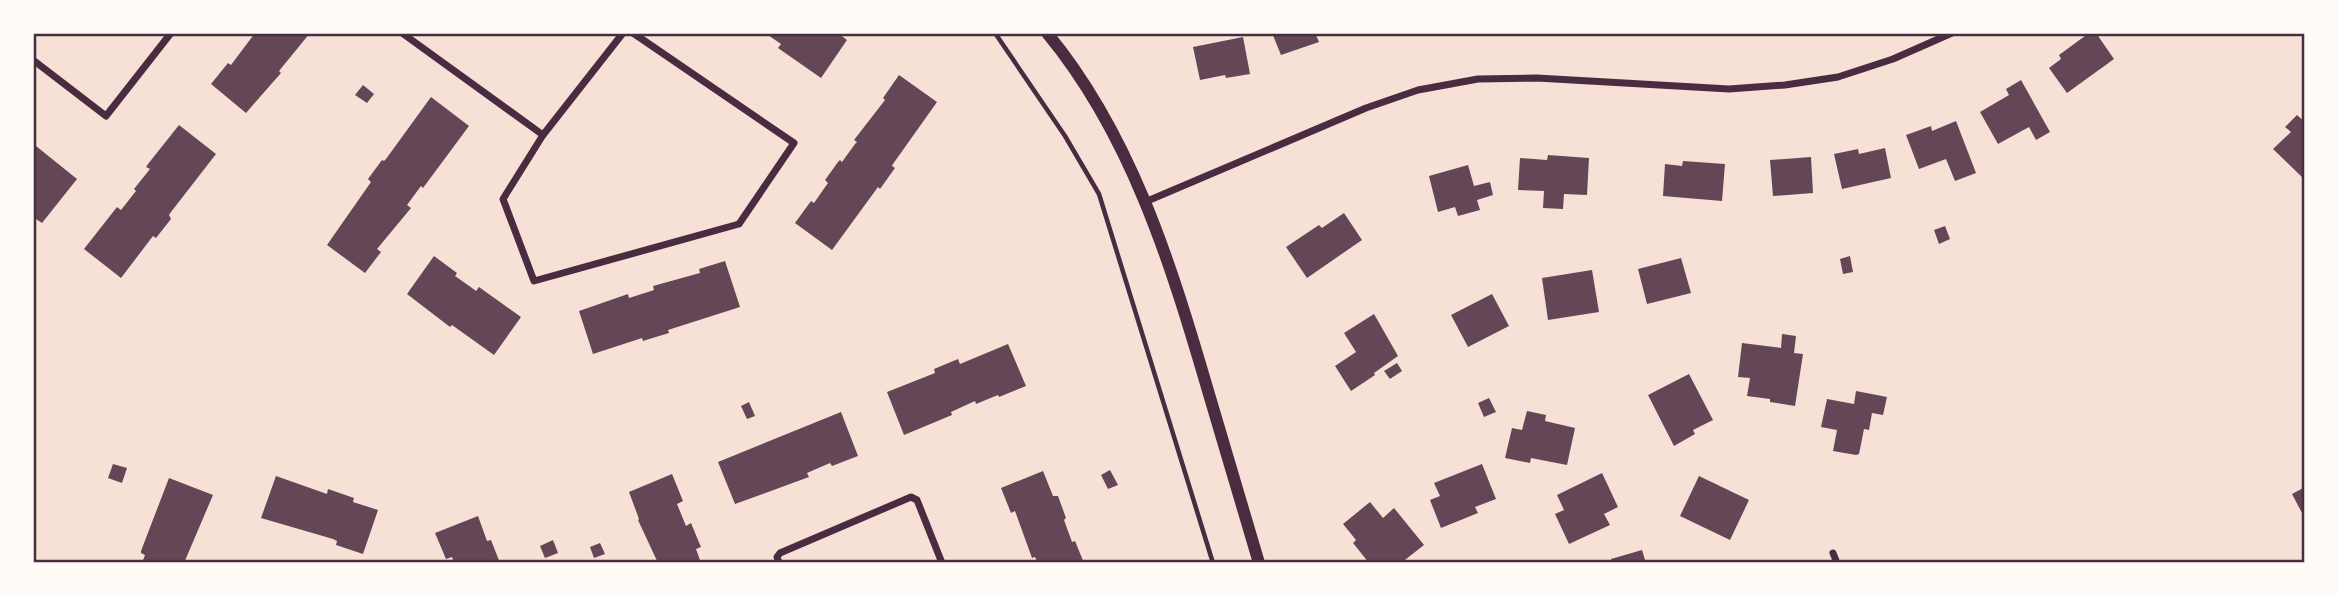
<svg xmlns="http://www.w3.org/2000/svg" width="2338" height="596" viewBox="0 0 2338 596" font-family="Poppins,sans-serif">
	<style>
		.building { fill: #644757 }
		.lines { fill: none; stroke-linecap: round; stroke-linejoin: round }
		.path { stroke: #4a2c40; stroke-width: 4.5 }
		.minor { stroke: #4a2c40; stroke-width: 7 }
		.tertiary { stroke: #4a2c40; stroke-width: 12 }
		.neatline { fill: none; stroke: #4a2c40; stroke-width: 2.5 }
	</style>
	<rect width="100%" height="100%" fill="#f7e1d7"/>
	<g class="building">
		<polygon points="255,33 310,33 279,71 281,73 246,113 211,84 228,63 231,65"/>
		<polygon points="765,33 838,33 847,40 821,78 778,48 781,44"/>
		<polygon points="1272,33 1315,33 1319,42 1281,55"/>
		<polygon points="2089,33 2096,33 2114,59 2067,93 2049,68 2061,59 2059,55"/>
		<polygon points="1243,37 1250,74 1226,78 1225,75 1200,80 1193,47"/>
		<polygon points="899,75 937,102 893,164 892,166 895,168 880,189 878,187 832,250 795,223 811,201 814,203 823,190 828,183 825,180 838,162 840,160 842,162 855,144 857,142 854,140 885,100 883,98"/>
		<polygon points="2021,80 2050,132 2036,140 2029,127 1998,144 1980,112 2009,95 2006,89"/>
		<polygon points="363,85 374,94 367,103 355,95"/>
		<polygon points="431,97 469,126 423,188 421,186 407,205 411,208 377,249 381,252 365,273 327,245 371,182 368,179 382,160 384,161 386,159"/>
		<polygon points="2297,115 2305,122 2305,180 2273,149 2291,132 2285,127"/>
		<polygon points="1956,121 1976,173 1955,181 1946,159 1919,169 1906,135 1931,126 1932,131"/>
		<polygon points="179,125 216,154 171,212 169,215 171,219 156,238 153,236 121,278 84,249 117,207 121,210 136,191 134,189 150,169 146,167 148,164"/>
		<polygon points="36,146 77,179 42,223 33,217 33,149"/>
		<polygon points="1885,148 1891,178 1842,189 1834,154 1858,149 1859,154"/>
		<polygon points="1548,155 1589,158 1587,195 1564,194 1563,209 1543,208 1544,191 1518,190 1520,158 1547,160"/>
		<polygon points="1811,157 1813,193 1773,196 1770,160"/>
		<polygon points="1683,161 1725,164 1722,201 1663,196 1665,164 1682,166"/>
		<polygon points="1468,165 1474,186 1490,182 1493,195 1477,200 1480,210 1458,216 1455,207 1438,212 1429,176"/>
		<polygon points="1344,213 1362,240 1307,278 1286,247 1319,225 1322,228"/>
		<polygon points="1945,226 1950,239 1939,244 1934,230"/>
		<polygon points="434,256 457,273 455,276 472,288 476,291 479,287 521,317 494,355 452,325 450,327 407,294"/>
		<polygon points="1850,256 1853,272 1843,274 1840,259"/>
		<polygon points="1681,258 1691,293 1647,304 1638,269"/>
		<polygon points="725,261 740,307 668,330 669,333 646,340 643,341 642,338 593,354 579,311 628,294 629,298 648,292 654,290 653,286 700,273 699,269"/>
		<polygon points="1592,270 1599,312 1548,320 1542,278"/>
		<polygon points="1492,294 1509,326 1468,347 1451,315"/>
		<polygon points="1374,314 1398,356 1374,373 1375,375 1351,391 1335,366 1356,352 1344,333"/>
		<polygon points="1782,334 1796,336 1794,353 1803,354 1795,406 1770,402 1770,399 1747,396 1750,378 1738,377 1742,343 1781,348"/>
		<polygon points="1008,344 1026,386 999,397 998,395 976,404 975,401 951,412 952,415 904,435 887,392 935,373 934,369 958,359 960,364"/>
		<polygon points="1397,363 1402,371 1390,379 1384,371"/>
		<polygon points="1689,374 1713,420 1693,430 1695,434 1674,446 1648,395"/>
		<polygon points="1856,391 1887,397 1883,415 1872,413 1869,430 1864,429 1859,454 1856,455 1833,451 1837,430 1821,427 1827,399 1854,404"/>
		<polygon points="1489,398 1496,412 1484,417 1478,403"/>
		<polygon points="749,402 755,416 747,419 741,406"/>
		<polygon points="1527,411 1546,415 1545,421 1575,428 1567,465 1531,458 1530,463 1505,458 1512,428 1522,430"/>
		<polygon points="841,412 858,456 832,466 830,463 807,473 809,477 735,504 718,462"/>
		<polygon points="113,464 127,468 122,483 108,478"/>
		<polygon points="1482,464 1496,499 1475,507 1478,513 1441,528 1430,500 1440,496 1434,483"/>
		<polygon points="1110,470 1118,485 1108,489 1101,475"/>
		<polygon points="1043,471 1053,496 1058,496 1066,518 1064,520 1072,542 1075,541 1084,563 1038,563 1035,557 1032,558 1015,511 1011,513 1001,488"/>
		<polygon points="1602,473 1618,507 1604,514 1610,525 1569,544 1555,514 1564,510 1557,495"/>
		<polygon points="672,474 683,501 677,504 686,526 691,523 698,540 701,547 696,549 701,563 658,563 638,520 639,519 629,492"/>
		<polygon points="276,476 327,494 328,489 354,498 353,502 378,510 363,554 336,545 337,541 333,539 261,518"/>
		<polygon points="1699,476 1749,500 1730,540 1680,516"/>
		<polygon points="169,478 213,495 184,563 142,563 145,555 141,553 141,551"/>
		<polygon points="2305,487 2305,512 2302,513 2292,494"/>
		<polygon points="1370,502 1383,518 1394,508 1424,545 1401,563 1369,563 1353,543 1356,540 1343,524"/>
		<polygon points="478,516 487,541 491,540 500,563 454,563 452,557 446,559 435,533"/>
		<polygon points="553,540 558,553 545,558 540,546"/>
		<polygon points="600,543 605,554 594,558 590,547"/>
		<polygon points="1642,550 1646,563 1612,563 1611,559"/>
	</g>
	<g class="lines">
		<polyline class="path" points="995,33 1065,136 1099,194 1213,563"/>
		<g class="minor">
			<polyline points="402,33 543,135"/>
			<polyline points="623,33 543,135 503,199 534,281 739,224 794,143 633,33"/>
			<polyline points="33,60 106,116 171,33"/>
			<polyline points="1145,202 1366,108 1418,90 1478,79 1537,78 1729,89 1785,85 1838,77 1893,59 1952,33"/>
			<polyline points="1833,553 1837,563"/>
			<polyline points="779,563 777,557 780,553 911,497 917,500 942,563"/>
		</g>
		<path class="tertiary" d="M 1047,33 C 1130,133 1170,261 1206,384 C 1224,444 1241,503 1259,563"/>
	</g>
	<rect width="2338" height="596" fill="none" stroke="#fffaf5" stroke-width="70"/>
	<rect x="35" y="35" width="2268" height="526" class="neatline"/>
</svg>
